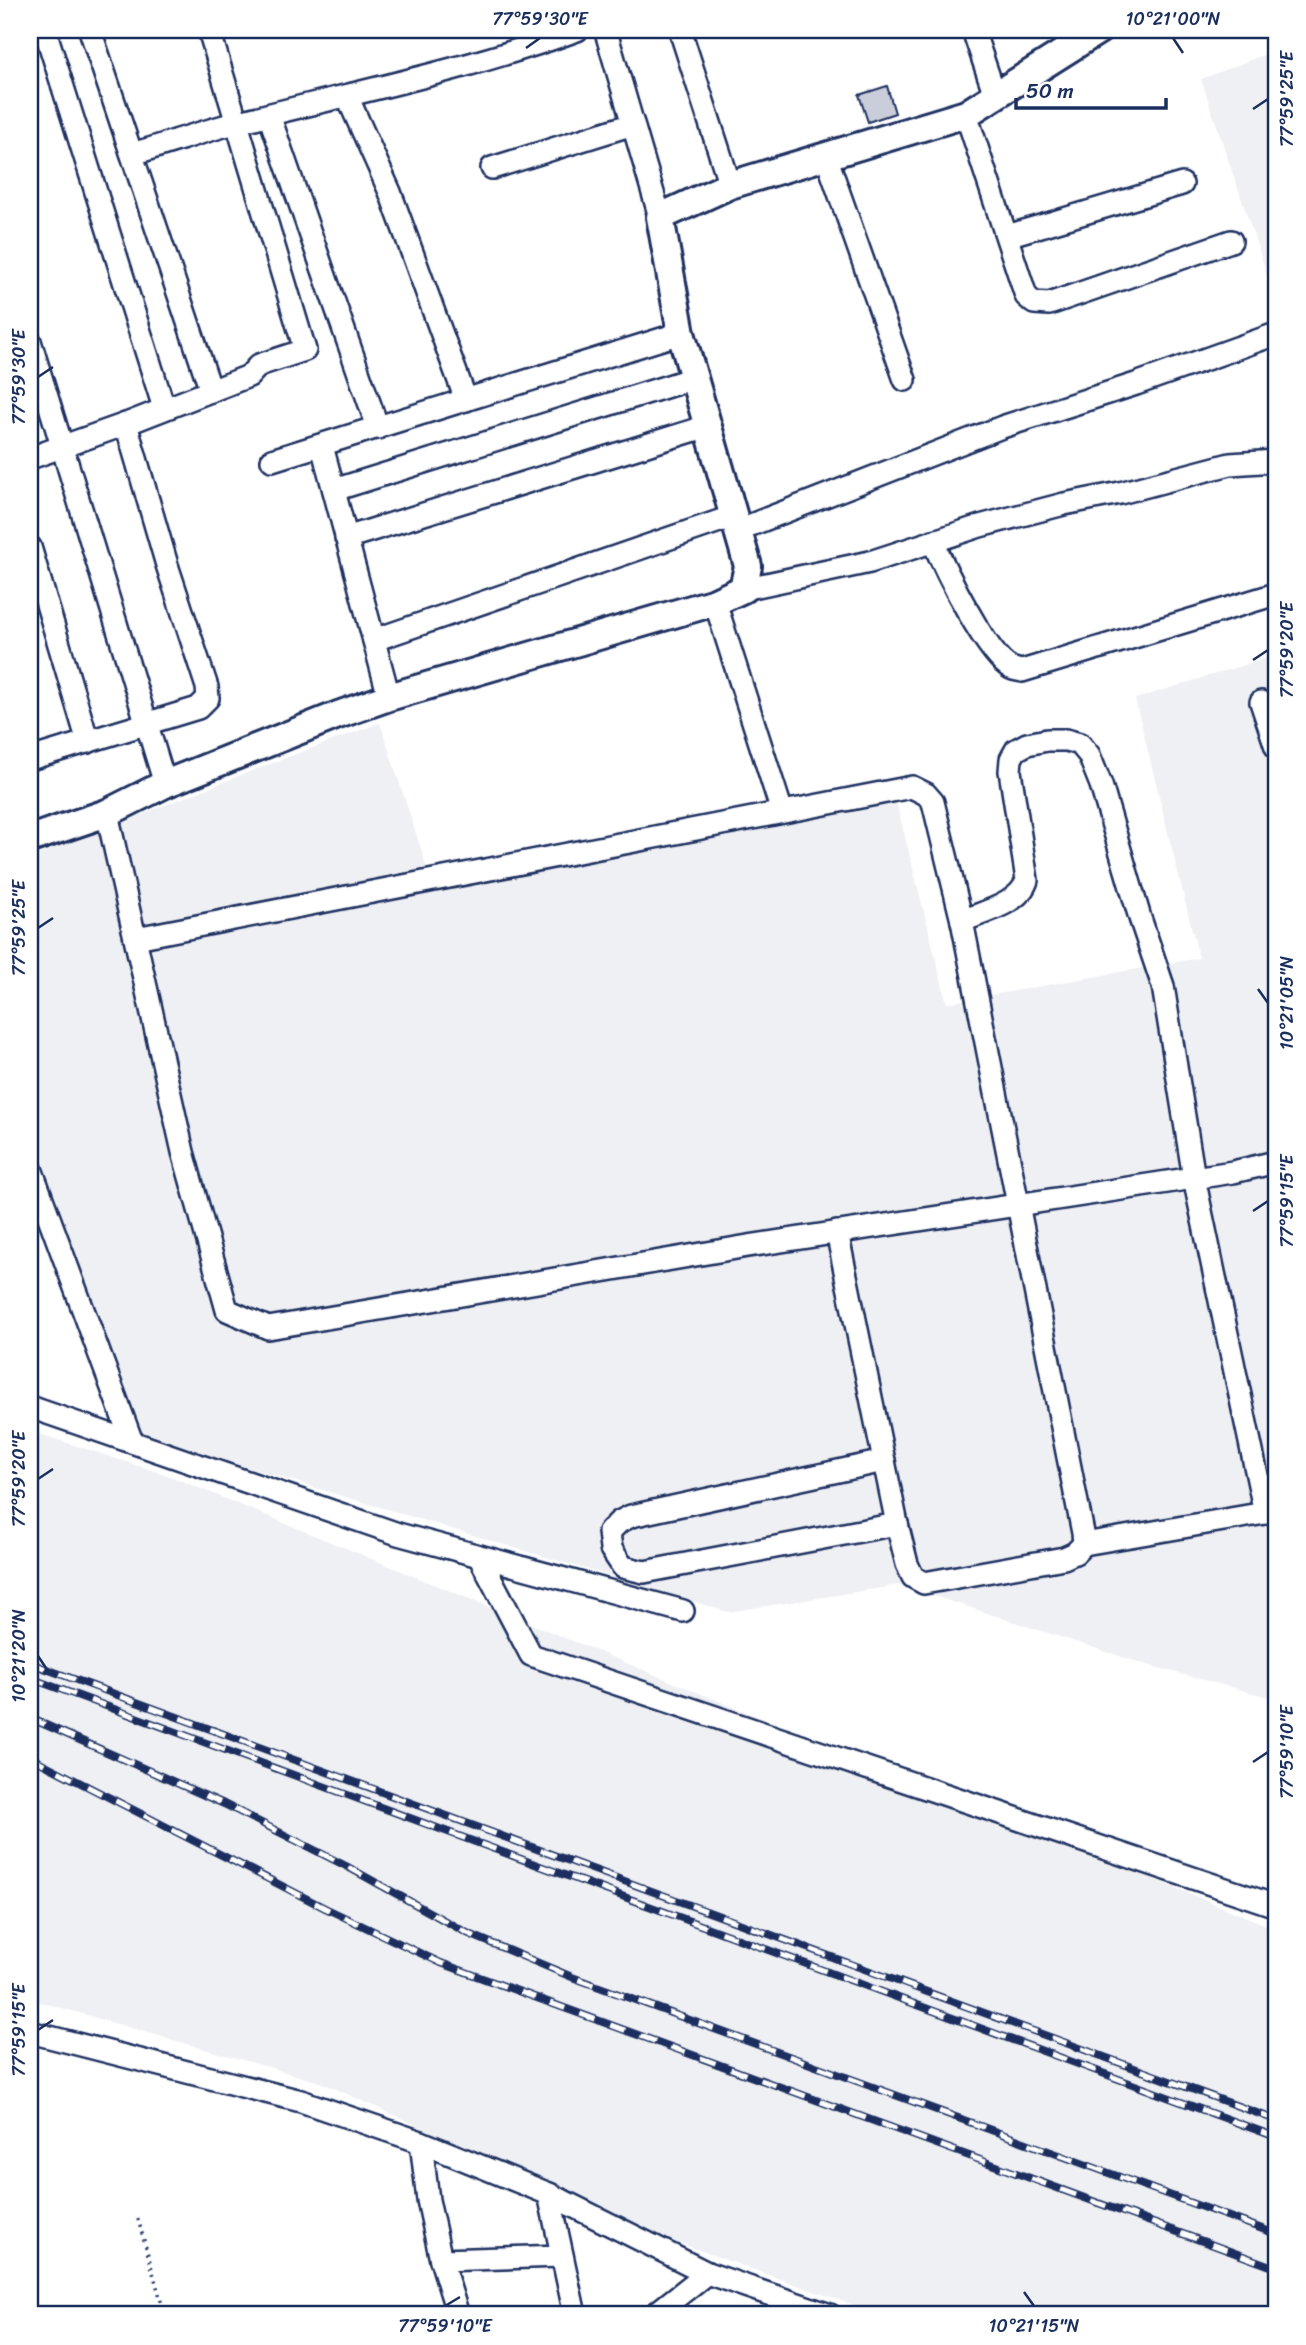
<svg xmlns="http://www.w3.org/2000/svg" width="1306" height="2345" viewBox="0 0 1306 2345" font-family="Sriracha,sans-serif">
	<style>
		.built { fill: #eff0f4 }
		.building { fill: #caceda; stroke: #1b2f5e; stroke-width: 2 }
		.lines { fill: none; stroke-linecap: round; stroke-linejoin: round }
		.minor-casing { stroke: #1b2f5e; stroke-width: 26 }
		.tertiary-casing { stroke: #1b2f5e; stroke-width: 32 }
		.path { stroke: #1b2f5e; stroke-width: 3.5; stroke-dasharray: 2 5; stroke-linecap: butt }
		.minor { stroke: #fff; stroke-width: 21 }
		.tertiary { stroke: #fff; stroke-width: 26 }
		.rail-casing { stroke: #1b2f5e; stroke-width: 8 }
		.rail { stroke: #fff; stroke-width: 5; stroke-dasharray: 16; stroke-linecap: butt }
		.ticks { fill: none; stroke: #1b2f5e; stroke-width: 2.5 }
		.neatline { fill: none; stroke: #1b2f5e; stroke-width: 2.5 }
		.ticks-label { font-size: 18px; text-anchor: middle; fill: #1b2f5e }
	</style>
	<rect width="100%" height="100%" fill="#fff"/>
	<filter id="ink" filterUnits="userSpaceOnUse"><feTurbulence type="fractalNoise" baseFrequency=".0143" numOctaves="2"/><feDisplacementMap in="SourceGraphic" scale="14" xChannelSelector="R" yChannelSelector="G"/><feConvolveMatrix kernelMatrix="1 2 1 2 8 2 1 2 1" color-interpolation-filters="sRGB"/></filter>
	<g filter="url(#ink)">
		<g class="built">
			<polygon points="1276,50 1276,301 1201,79"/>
			<polygon points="1276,655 1276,1699 1147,1665 900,1585 728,1612 140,1435 30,1125 30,858 264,766 380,723 424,858 433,894 894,793 947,1003 1199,958 1135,699"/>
			<polygon points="30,1431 167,1475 1276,1929 1276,2315 881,2315 679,2243 320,2082 30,1999"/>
		</g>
		<polygon class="building" points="887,86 895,113 868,122 859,95"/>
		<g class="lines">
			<g class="minor-casing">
				<g id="minor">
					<polyline points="45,30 164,408"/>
					<polyline points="90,30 211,391"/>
					<polyline points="604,30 606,32 660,217"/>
					<polyline points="680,30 730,185"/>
					<polyline points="973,30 995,95"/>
					<polyline points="347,96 390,192 466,400"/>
					<polyline points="966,114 1026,296 1034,303 1049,304 1231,241"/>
					<polyline points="269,115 378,428"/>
					<path d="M 132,154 C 168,144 203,131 239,122 C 352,93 468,70 577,30"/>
					<polyline points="826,156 905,380"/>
					<polyline points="492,168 633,124"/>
					<polyline points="1007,236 1182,184"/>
					<polyline points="30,341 165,784"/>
					<polyline points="322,446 389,697"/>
					<polyline points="30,458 126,424 249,376 259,365 305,350 209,30"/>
					<polyline points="272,460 681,333"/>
					<polyline points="334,490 694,378"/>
					<polyline points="738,530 1002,427 1136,384 1276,334"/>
					<polyline points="346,538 708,426"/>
					<path d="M 933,541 C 944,568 987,656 1011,668 C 1015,670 1018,670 1022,671 L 1276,594"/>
					<polyline points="30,547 88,742"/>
					<polyline points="743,589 870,562 980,526 1064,504 1120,493 1230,464 1276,461"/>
					<polyline points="715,602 782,812"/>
					<polyline points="374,640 734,516"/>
					<polyline points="1261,702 1276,747"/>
					<polyline points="30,759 198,708 208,698 207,687 167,565 126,424"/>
					<polyline points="107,813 183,1152 227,1310 268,1328 748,1246 1233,1172 1276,1162"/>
					<path d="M 962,921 C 983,912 1020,904 1027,880 L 1010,771 L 1011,759 L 1016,750 L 1027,744 L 1047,740 L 1066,740 L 1080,744 L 1089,755 L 1101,785 L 1140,918 L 1163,986 L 1194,1178 L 1265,1513 L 1276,1511"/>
					<polyline points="136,938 912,787 926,794 933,802 962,921 1083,1533 1084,1544 1075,1553 1064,1558 924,1583 913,1577 907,1564 897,1524 837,1232"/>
					<polyline points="30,1166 132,1442"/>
					<polyline points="30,1407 398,1534 683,1611"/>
					<polyline points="884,1461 631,1516 619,1522 609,1532 611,1549 623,1567 644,1572 897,1524"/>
					<polyline points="1084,1544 1265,1513"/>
					<polyline points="479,1556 531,1655 1276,1906"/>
					<polyline points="30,2032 301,2101 421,2142 549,2194 707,2273 830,2315"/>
					<polyline points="421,2142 428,2200 441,2260 458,2315"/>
					<polyline points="549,2194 575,2315"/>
					<polyline points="441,2260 562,2256"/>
					<polyline points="654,2315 707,2273"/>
				</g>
			</g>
			<g class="tertiary-casing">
				<polyline id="tertiary" points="30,839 107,813 165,784 338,715 389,697 715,602 743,589 748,566 681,333 660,217 730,185 966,114 1099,30"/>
			</g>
			<polyline class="path" points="138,2219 165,2315"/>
			<use href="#minor" class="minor"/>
			<use href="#tertiary" class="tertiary"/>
			<g class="rail-casing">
				<g id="rail">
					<polyline points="30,1663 1276,2120"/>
					<polyline points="30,1678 1276,2137"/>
					<polyline points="30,1718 224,1804 346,1866 467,1933 572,1977 1276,2234"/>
					<polyline points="30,1757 325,1908 441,1963 1276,2268"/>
				</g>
			</g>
			<use href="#rail" class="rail"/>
		</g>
	</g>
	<path class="ticks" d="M 1173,38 L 1183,53M 526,48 L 540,38M 1253,109 L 1268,99M 38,377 L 53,367M 1253,660 L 1268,650M 38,928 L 53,918M 1258,989 L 1268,1003M 1253,1211 L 1268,1201M 38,1479 L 53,1469M 38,1656 L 48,1671M 1253,1762 L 1268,1752M 38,2030 L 53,2020M 1024,2292 L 1034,2306M 445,2306 L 460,2297"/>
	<rect width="1306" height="2345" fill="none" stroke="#fff" stroke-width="77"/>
	<path d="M1016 98v10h150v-10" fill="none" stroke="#1b2f5e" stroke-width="3.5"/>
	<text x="1026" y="98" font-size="21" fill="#1b2f5e" stroke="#ffffff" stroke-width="5" paint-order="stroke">50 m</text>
	<rect x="38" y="38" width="1230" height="2268" class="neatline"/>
	<g class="ticks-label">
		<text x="540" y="25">77°59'30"E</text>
		<text x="1173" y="25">10°21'00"N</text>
		<text transform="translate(1287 99) rotate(-90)" y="6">77°59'25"E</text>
		<text transform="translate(19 377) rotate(-90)" y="6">77°59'30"E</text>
		<text transform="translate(1287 650) rotate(-90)" y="6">77°59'20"E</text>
		<text transform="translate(19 928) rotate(-90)" y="6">77°59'25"E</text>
		<text transform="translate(1287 1003) rotate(-90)" y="6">10°21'05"N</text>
		<text transform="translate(1287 1201) rotate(-90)" y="6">77°59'15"E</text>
		<text transform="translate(19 1479) rotate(-90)" y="6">77°59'20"E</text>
		<text transform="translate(19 1656) rotate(-90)" y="6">10°21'20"N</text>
		<text transform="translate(1287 1752) rotate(-90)" y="6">77°59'10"E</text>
		<text transform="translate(19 2030) rotate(-90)" y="6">77°59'15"E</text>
		<text x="445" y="2332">77°59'10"E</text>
		<text x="1034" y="2332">10°21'15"N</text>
	</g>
</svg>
